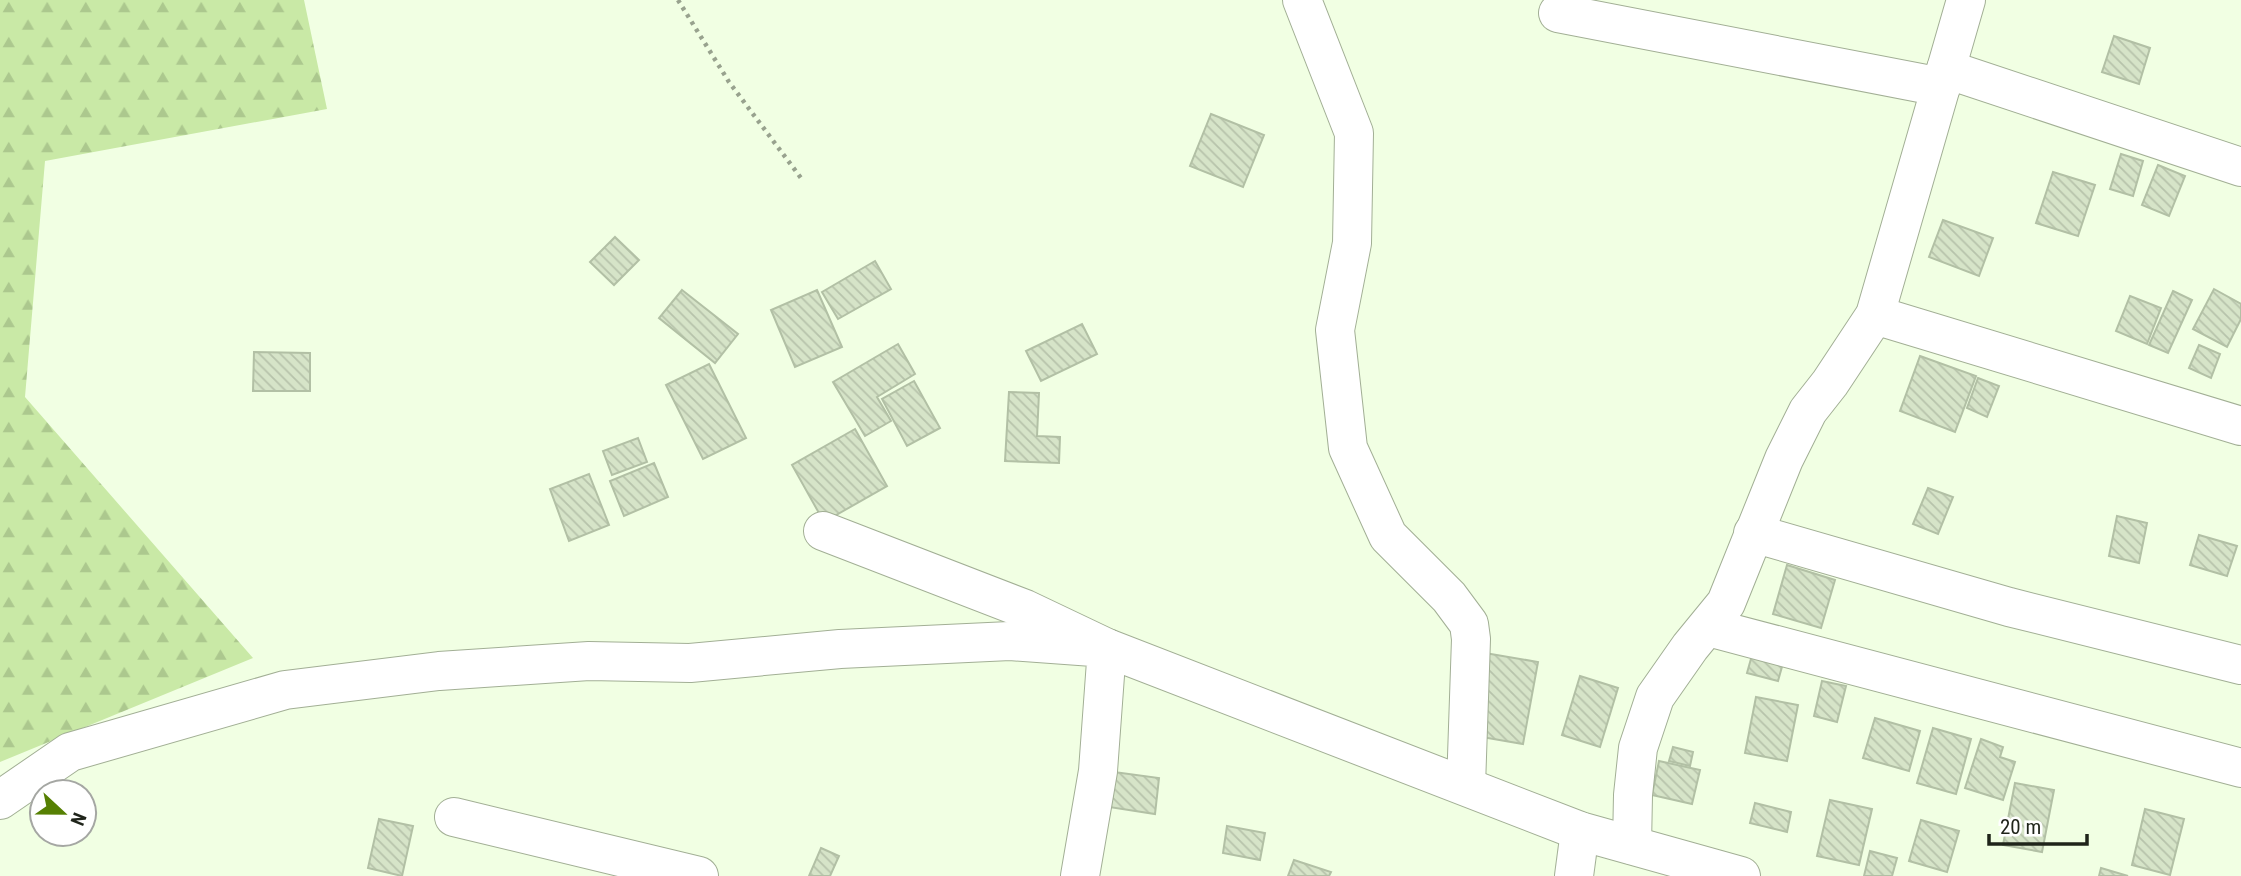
<svg xmlns="http://www.w3.org/2000/svg" width="2241" height="876" viewBox="0 0 2241 876" font-family="'Roboto Condensed',sans-serif">
	<style>
		.forest { fill: url(#forest-firs) }
		.building { fill: url(#building-back-hatch); stroke: #b2c0a5; stroke-width: 2 }
		.lines { fill: none; stroke-linecap: round; stroke-linejoin: round }
		.street-casing { stroke: #a2af95; stroke-width: 40 }
		.path { stroke: #98a28e; stroke-width: 4.5; stroke-dasharray: 3.5 5; stroke-linecap: butt }
		.street { stroke: #fff; stroke-width: 38 }
	</style>
	<defs>
		<pattern id="forest-firs" width="22" height="20" patternUnits="userSpaceOnUse" patternTransform="scale(1.75)"><rect width="22" height="20" fill="#c9e9a6"/><path d="M5 1l3.5 6h-7zM16 11l3.5 6h-7z" fill="#acc88e"/></pattern>
		<pattern id="building-back-hatch" width="6" height="6" patternUnits="userSpaceOnUse" patternTransform="scale(1.75)"><rect width="6" height="6" fill="#d6e4c8"/><path d="M-1 5l2 2M0 0l6 6M5-1l2 2" fill="none" stroke="#b7c3ab"/></pattern>
	</defs>
	<rect width="100%" height="100%" fill="#f1ffe3"/>
	<polygon class="forest" points="0,0 304,0 327,109 45,161 25,397 253,658 0,762"/>
	<g class="building">
		<polygon points="2114,36 2150,48 2139,84 2102,72"/>
		<polygon points="1211,114 1264,135 1243,187 1190,166"/>
		<polygon points="2121,154 2143,161 2133,196 2110,189"/>
		<polygon points="2158,165 2185,176 2169,216 2142,205"/>
		<polygon points="2053,172 2095,185 2078,236 2036,223"/>
		<polygon points="1943,220 1993,238 1979,276 1929,257"/>
		<polygon points="615,237 639,260 614,285 590,262"/>
		<polygon points="875,261 891,289 838,319 822,292"/>
		<polygon points="2214,289 2241,304 2241,319 2227,347 2193,329"/>
		<polygon points="682,290 738,334 715,363 659,318"/>
		<polygon points="817,290 842,347 795,367 771,310"/>
		<polygon points="2173,291 2192,300 2168,353 2149,345"/>
		<polygon points="2130,296 2161,308 2147,344 2116,331"/>
		<polygon points="1082,324 1097,354 1041,381 1026,351"/>
		<polygon points="898,344 915,374 877,397 891,421 865,436 833,382"/>
		<polygon points="2199,345 2220,354 2211,378 2189,368"/>
		<polygon points="254,352 310,353 310,391 253,391"/>
		<polygon points="1920,356 1976,376 1955,432 1900,411"/>
		<polygon points="709,364 746,438 703,459 666,385"/>
		<polygon points="1978,378 1999,386 1987,417 1967,408"/>
		<polygon points="914,381 940,428 907,446 882,399"/>
		<polygon points="1009,392 1039,393 1037,436 1060,437 1059,463 1005,461"/>
		<polygon points="855,429 887,486 824,522 792,465"/>
		<polygon points="638,438 647,462 612,475 603,451"/>
		<polygon points="654,463 668,497 624,516 610,481"/>
		<polygon points="589,474 609,525 569,541 550,489"/>
		<polygon points="1928,488 1953,497 1938,534 1913,524"/>
		<polygon points="2117,516 2147,523 2139,563 2109,556"/>
		<polygon points="2199,535 2237,546 2227,576 2190,565"/>
		<polygon points="1787,565 1835,580 1821,628 1773,614"/>
		<polygon points="1754,648 1785,656 1778,681 1747,673"/>
		<polygon points="1485,653 1538,662 1523,744 1470,735"/>
		<polygon points="1580,676 1618,688 1600,747 1562,735"/>
		<polygon points="1822,681 1846,686 1837,722 1814,716"/>
		<polygon points="1756,697 1798,705 1787,761 1745,753"/>
		<polygon points="1875,718 1920,731 1909,771 1863,758"/>
		<polygon points="1933,728 1971,739 1956,794 1917,783"/>
		<polygon points="1981,739 2003,747 2000,757 2015,762 2003,800 1965,788"/>
		<polygon points="1673,747 1693,752 1690,766 1669,761"/>
		<polygon points="1659,761 1700,770 1692,804 1652,795"/>
		<polygon points="1114,772 1159,778 1155,814 1109,807"/>
		<polygon points="2015,783 2054,790 2042,852 2003,845"/>
		<polygon points="1830,800 1872,809 1859,865 1817,856"/>
		<polygon points="1755,803 1791,812 1787,832 1750,823"/>
		<polygon points="2145,809 2184,819 2170,875 2132,865"/>
		<polygon points="379,819 413,826 402,876 368,868"/>
		<polygon points="1921,820 1959,831 1947,872 1909,861"/>
		<polygon points="1227,826 1265,833 1260,860 1223,853"/>
		<polygon points="821,848 839,856 830,876 809,876"/>
		<polygon points="1870,851 1897,858 1892,876 1864,876"/>
		<polygon points="1294,860 1331,872 1329,876 1288,876"/>
		<polygon points="2101,868 2128,876 2099,876"/>
	</g>
	<g class="lines">
		<g class="street-casing">
			<g id="street">
				<polyline points="1302,0 1354,133 1352,243 1335,330 1348,448 1388,536 1449,597 1469,624 1471,639 1466,786"/>
				<polyline points="1558,13 1941,87"/>
				<polyline points="1946,69 2241,167"/>
				<polyline points="1875,315 2241,426"/>
				<polyline points="823,531 1025,609 1107,648 1580,831 1741,876"/>
				<polyline points="1753,533 2009,607 2241,665"/>
				<polyline points="1708,627 2241,768"/>
				<polyline points="0,800 70,752 285,690 439,671 589,661 690,663 840,649 1010,641 1107,648 1098,771 1080,876"/>
				<polyline points="454,817 699,876"/>
				<polyline points="1632,845 1633,795 1638,748 1655,697 1690,647 1726,603 1784,459 1808,411 1830,383 1875,315 1966,0"/>
				<polyline points="1574,876 1580,831"/>
			</g>
		</g>
		<polyline class="path" points="678,0 729,82 801,178"/>
		<use href="#street" class="street"/>
	</g>
	<g transform="translate(63 813) rotate(112)"><circle r="33" fill="#ffffff" stroke="#a5a7a3" stroke-width="2"/>
	<path d="M0-5L12 26L0 18L-12 26Z" fill="#568003"/>
	<text y="-10" font-size="19" font-weight="bold" text-anchor="middle" fill="#1f241a">N</text>
	</g>
	<path d="M1989 834v10h98v-10" fill="none" stroke="#1f241a" stroke-width="3.5"/>
	<text x="2000" y="834" font-size="21" fill="#1f241a" stroke="#ffffff" stroke-width="5" paint-order="stroke">20 m</text>
</svg>
